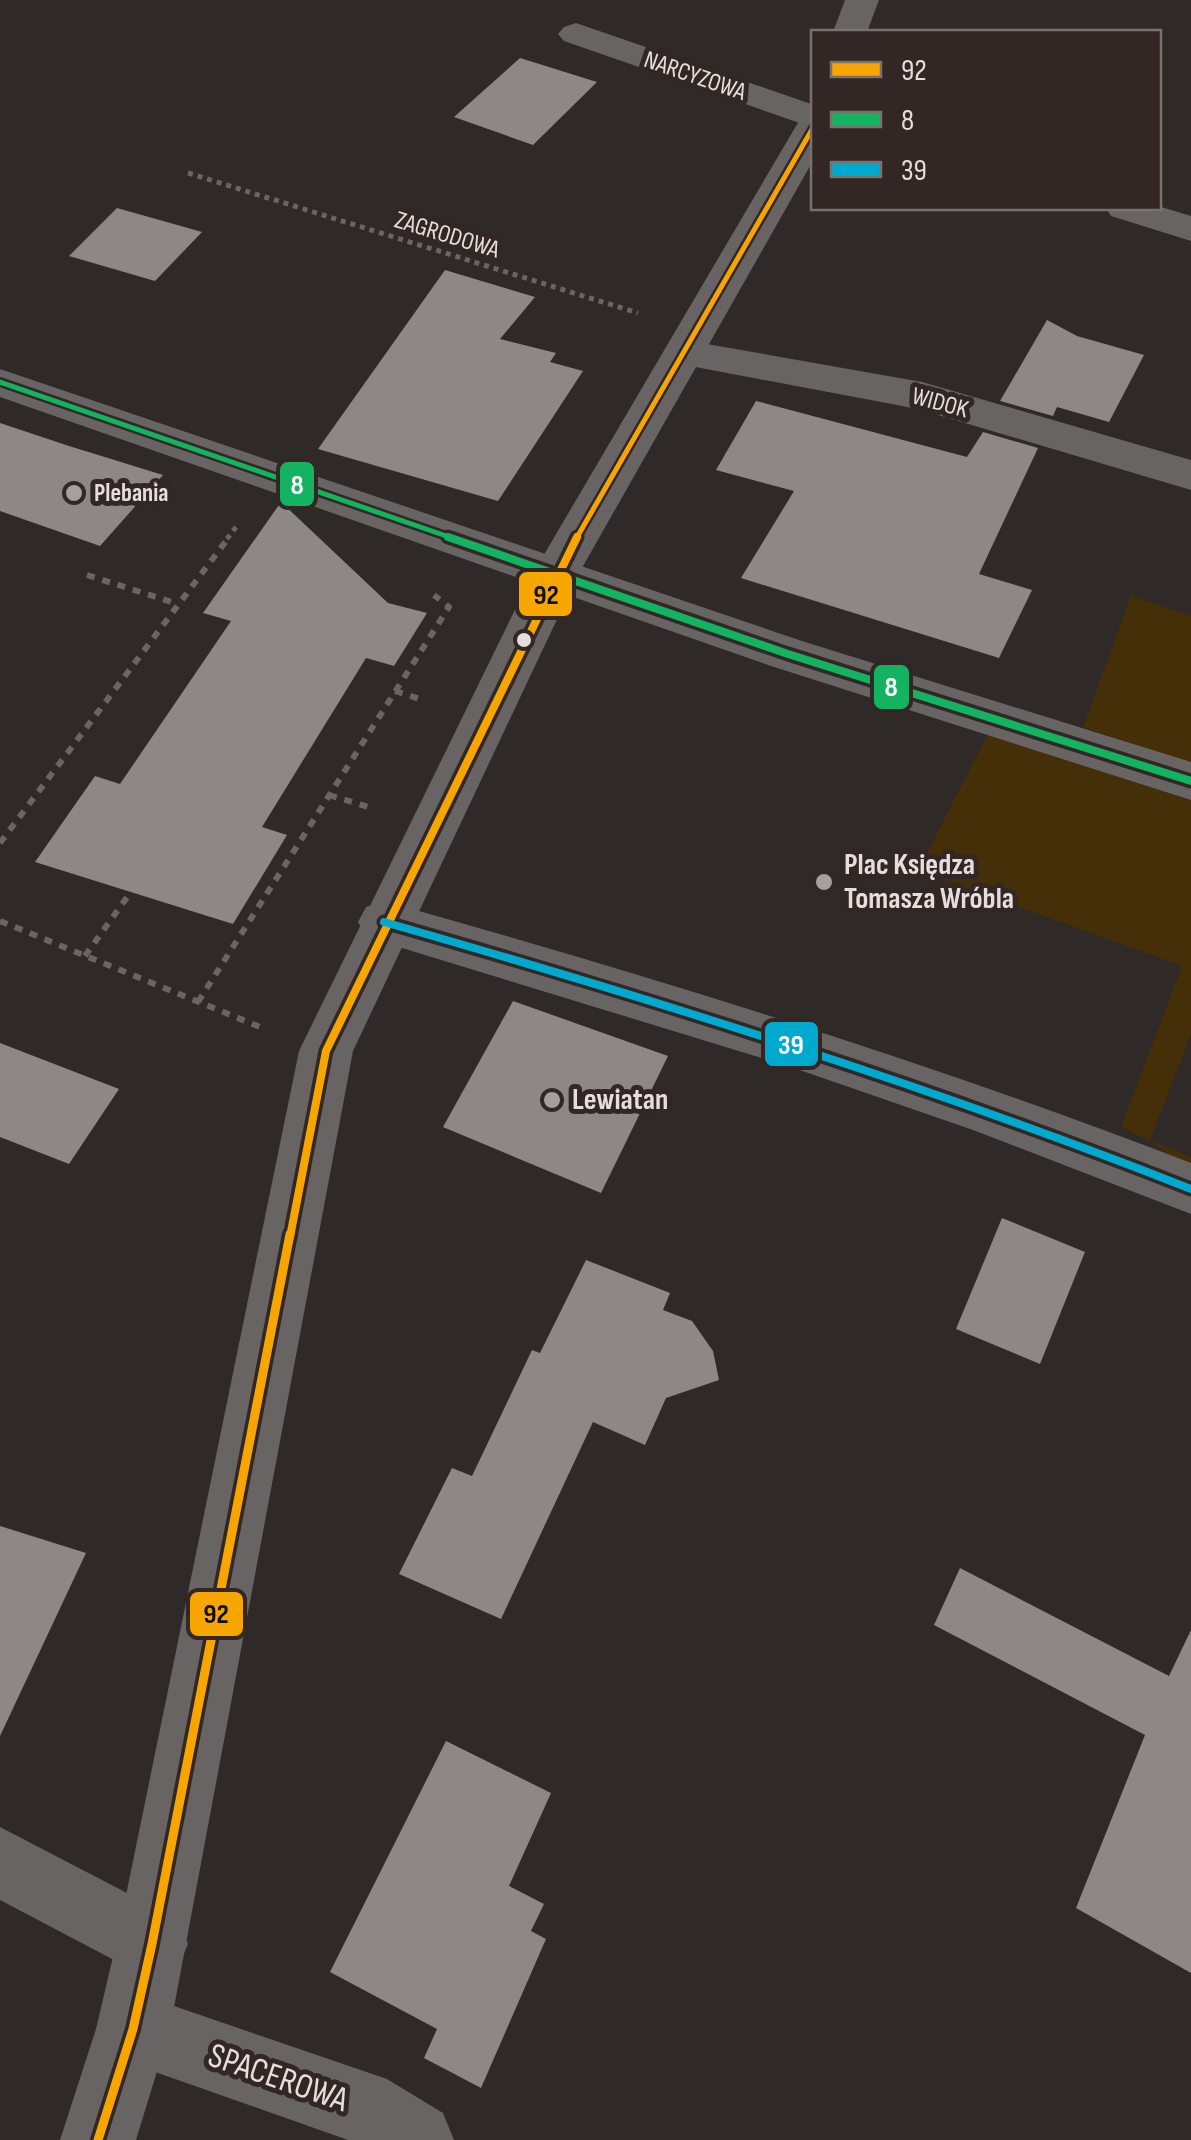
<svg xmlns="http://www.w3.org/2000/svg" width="1191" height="2140" viewBox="0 0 1191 2140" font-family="'Sofia Sans Condensed',sans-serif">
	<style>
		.green { fill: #452f08 }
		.building { fill: #8d8887 }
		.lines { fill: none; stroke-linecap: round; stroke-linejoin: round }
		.path-far1 { stroke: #6a6564; stroke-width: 5; stroke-dasharray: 5 5; stroke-linecap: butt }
		.path { stroke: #6a6564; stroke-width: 6; stroke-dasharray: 8 8; stroke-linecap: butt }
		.street { fill: #696464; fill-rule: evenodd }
		.secondary { fill: #696464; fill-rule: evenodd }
		.bus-1-far2-casing { stroke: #322725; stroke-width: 10 }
		.bus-1-far1-casing { stroke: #322725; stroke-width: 15 }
		.bus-1-casing { stroke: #322725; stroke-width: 16 }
		.bus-2-far1-casing { stroke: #322725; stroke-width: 10 }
		.bus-2-casing { stroke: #322725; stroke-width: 15 }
		.bus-3-casing { stroke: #322725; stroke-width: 15 }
		.bus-1-far2 { stroke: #f7a600; stroke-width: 5 }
		.bus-1-far1 { stroke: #f7a600; stroke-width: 8 }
		.bus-1 { stroke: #f7a600; stroke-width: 9 }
		.bus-2-far1 { stroke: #13b361; stroke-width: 5 }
		.bus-2 { stroke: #13b361; stroke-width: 8 }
		.bus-3 { stroke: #00a9ce; stroke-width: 8 }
		.poi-dot { fill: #a59f9d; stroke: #322725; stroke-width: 4 }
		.bus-dot { fill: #e5dedc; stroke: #322725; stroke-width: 4 }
		.labels { text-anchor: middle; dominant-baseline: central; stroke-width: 10; stroke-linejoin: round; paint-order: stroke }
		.far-street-label { font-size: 25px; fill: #e5dedc; stroke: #322725 }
		.far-poi-label { font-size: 25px; font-weight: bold; fill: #e5dedc; stroke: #322725; text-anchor: start }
		.poi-label { font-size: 30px; font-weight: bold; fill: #e5dedc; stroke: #322725; text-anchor: start }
		.near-street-label { font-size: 35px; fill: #e5dedc; stroke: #322725 }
		.line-badge { stroke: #322725; stroke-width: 4 }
		.badge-label { font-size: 28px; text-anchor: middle; font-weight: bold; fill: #fff }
		.pale-badge-label { font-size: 28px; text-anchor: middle; font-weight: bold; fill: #111 }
	</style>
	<rect width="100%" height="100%" fill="#2f2928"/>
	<g class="green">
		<polygon points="1131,596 1191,616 1191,764 1083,727"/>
		<polygon points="989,732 1191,800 1191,1034 1150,1140 1191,1157 1191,1170 1150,1141 1121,1127 1182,966 918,870"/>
	</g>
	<g class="building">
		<polygon points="520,58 597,82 533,145 454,117"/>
		<polygon points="117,208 202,232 155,281 69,256"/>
		<polygon points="445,270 535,297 500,339 556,353 550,362 583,371 498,501 318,449"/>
		<polygon points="1047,320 1077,336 1144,355 1109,422 1057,407 1053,416 1000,401"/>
		<polygon points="756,401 967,457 983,432 1038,448 979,574 1032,590 999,658 741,578 794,491 716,470"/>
		<polygon points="0,423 69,446 163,475 100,546 0,511"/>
		<polygon points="281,502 388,603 427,613 394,666 366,658 262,827 287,835 233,924 35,862 95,776 120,784 231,621 203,613"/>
		<polygon points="513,1001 668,1056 601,1193 443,1127"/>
		<polygon points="0,1043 119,1089 69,1164 0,1137"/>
		<polygon points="1002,1218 1085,1252 1040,1364 956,1329"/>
		<polygon points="586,1260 670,1293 663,1310 692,1321 713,1351 719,1380 666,1398 645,1445 593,1422 501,1619 399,1574 452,1468 472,1476 532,1350 540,1353"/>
		<polygon points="0,1526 86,1553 0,1736"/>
		<polygon points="960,1568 1169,1676 1191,1630 1191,1973 1076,1908 1145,1735 934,1625"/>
		<polygon points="446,1741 551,1793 509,1886 544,1904 531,1931 546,1939 481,2088 424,2058 437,2029 330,1972"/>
	</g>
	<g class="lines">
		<g class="path-far1">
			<polyline points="188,173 638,313"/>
			<polyline points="227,539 239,523"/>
		</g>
		<g class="path">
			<polyline points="87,575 178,604"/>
			<polyline points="395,691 423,700"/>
			<polyline points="329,795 375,809"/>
			<polyline points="0,843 229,537"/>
			<polyline points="0,921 265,1029"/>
			<polyline points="85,956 130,893"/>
			<polyline points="198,1002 449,607 434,595"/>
		</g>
		<g class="street">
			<polygon points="576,23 814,105 814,128 564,41 558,34 564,27"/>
			<polygon points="1158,206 1191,216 1191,241 1111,216 1106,208"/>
			<polygon points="684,340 922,382 1191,460 1191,490 918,409 669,362 663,353 669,344"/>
			<polygon points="0,369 805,642 1191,762 1191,800 771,666 0,397"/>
			<path d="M 384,901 C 657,978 927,1061 1191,1163 L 1191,1214 L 973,1130 L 791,1067 L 366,937 L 358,922 L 366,907 Z"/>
			<polygon points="0,1827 177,1919 188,1944 177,1969 152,1980 0,1900"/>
			<polygon points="133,1992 387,2079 443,2113 454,2140 348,2140 107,2055 96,2029 107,2003"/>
		</g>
		<g class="secondary">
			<polygon points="845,0 879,0 867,32 833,32"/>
			<polygon points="814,115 814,159 578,575 353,1051 170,2029 136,2140 60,2140 96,2029 116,1944 299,1051 532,575 796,126 801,118"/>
		</g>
		<g class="bus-1-far2-casing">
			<polyline id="bus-1-far2" points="576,539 814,126"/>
		</g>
		<g class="bus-1-far1-casing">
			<polyline id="bus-1-far1" points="290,1237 326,1051 577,537"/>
		</g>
		<g class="bus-1-casing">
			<polyline id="bus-1" points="98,2140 133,2029 152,1944 290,1234"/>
		</g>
		<g class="bus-2-far1-casing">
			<polyline id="bus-2-far1" points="0,382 455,539"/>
		</g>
		<g class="bus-2-casing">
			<polyline id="bus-2" points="448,537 788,654 1191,781"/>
		</g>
		<g class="bus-3-casing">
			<path id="bus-3" d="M 384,922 C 657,1000 927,1085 1191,1189"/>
		</g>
		<use href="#bus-1-far2" class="bus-1-far2"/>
		<use href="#bus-1-far1" class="bus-1-far1"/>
		<use href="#bus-1" class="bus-1"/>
		<use href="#bus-2-far1" class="bus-2-far1"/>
		<use href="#bus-2" class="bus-2"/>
		<use href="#bus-3" class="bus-3"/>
	</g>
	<g class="poi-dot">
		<circle cx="74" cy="493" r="10"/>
		<circle cx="824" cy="882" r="10"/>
		<circle cx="552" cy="1100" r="10"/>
	</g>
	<circle class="bus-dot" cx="524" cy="640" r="9"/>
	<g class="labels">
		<g class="far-street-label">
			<text transform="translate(695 76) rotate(19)">NARCYZOWA</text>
			<text transform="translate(447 235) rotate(17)">ZAGRODOWA</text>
			<text transform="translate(940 403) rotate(15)">WIDOK</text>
		</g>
		<g class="far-poi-label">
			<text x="94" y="493">Plebania</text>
		</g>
		<g class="poi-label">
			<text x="844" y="865">Plac Księdza<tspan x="844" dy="34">Tomasza Wróbla</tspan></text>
			<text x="572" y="1100">Lewiatan</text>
		</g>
		<g class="near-street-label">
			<text transform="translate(278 2078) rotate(19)">SPACEROWA</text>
		</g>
	</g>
	<g class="line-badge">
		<rect x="278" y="460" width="38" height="48" rx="10" fill="#13b361"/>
		<rect x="517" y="570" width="57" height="48" rx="10" fill="#f7a600"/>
		<rect x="872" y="663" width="39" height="48" rx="10" fill="#13b361"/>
		<rect x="763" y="1020" width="57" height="48" rx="10" fill="#00a9ce"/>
		<rect x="188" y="1590" width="57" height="48" rx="10" fill="#f7a600"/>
	</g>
	<g class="badge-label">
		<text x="297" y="494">8</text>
		<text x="891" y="696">8</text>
		<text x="791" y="1054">39</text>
	</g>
	<g class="pale-badge-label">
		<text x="546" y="604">92</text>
		<text x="216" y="1623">92</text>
	</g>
	<rect x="811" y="30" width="350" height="180" fill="#322725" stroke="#7a706e" stroke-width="2.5"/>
	<rect x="831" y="62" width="50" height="15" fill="#f7a600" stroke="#7a706e" stroke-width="2.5"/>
	<text x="901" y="80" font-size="30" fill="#e5dedc">92</text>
	<rect x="831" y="112" width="50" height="15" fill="#13b361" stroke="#7a706e" stroke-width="2.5"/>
	<text x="901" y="130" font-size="30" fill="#e5dedc">8</text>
	<rect x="831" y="162" width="50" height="15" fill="#00a9ce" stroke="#7a706e" stroke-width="2.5"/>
	<text x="901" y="180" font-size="30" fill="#e5dedc">39</text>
</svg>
